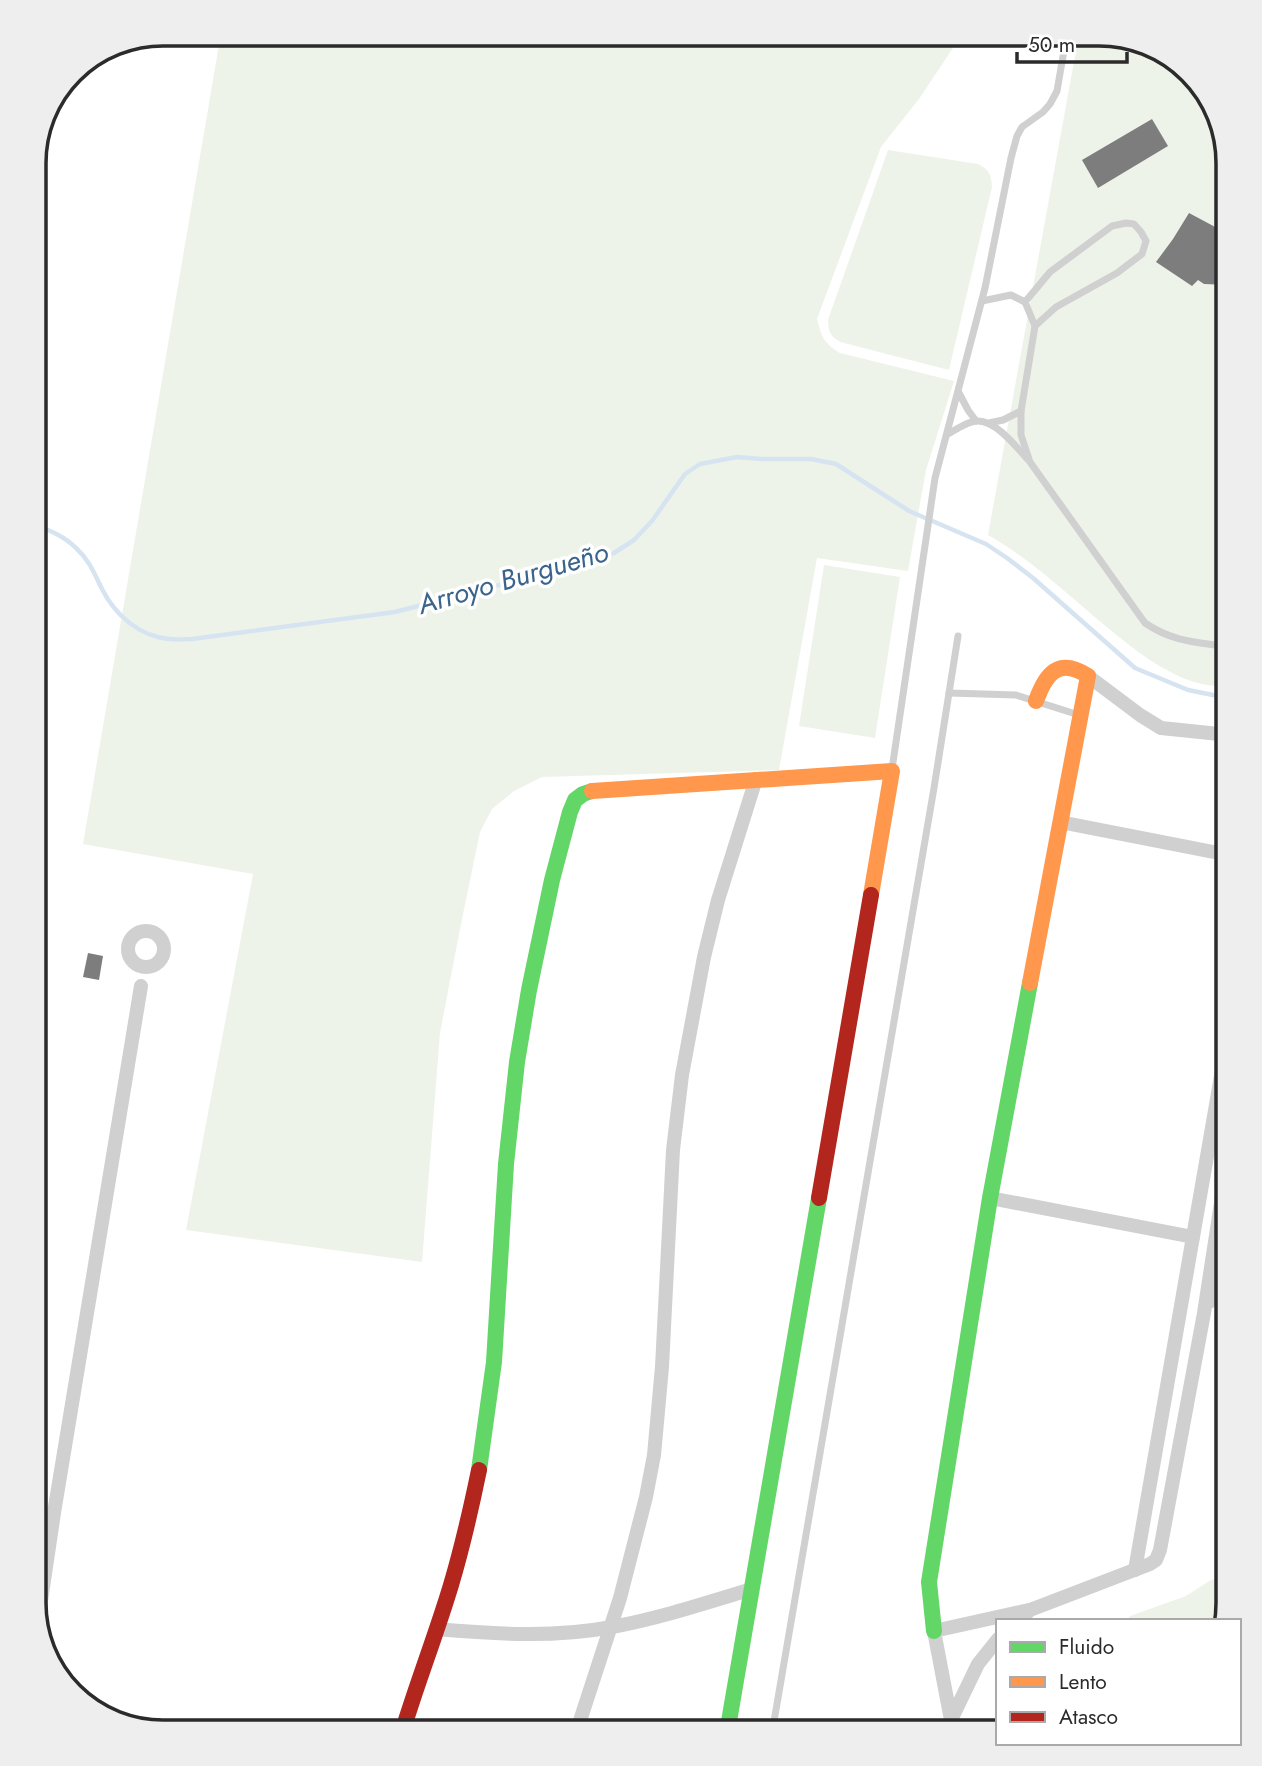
<svg xmlns="http://www.w3.org/2000/svg" width="1262" height="1766" viewBox="0 0 1262 1766" font-family="Jost,sans-serif">
	<style>
		.green { fill: #eef3ea }
		.lines { fill: none; stroke-linecap: round; stroke-linejoin: round }
		.stream { stroke: #d6e3f0; stroke-width: 4.5 }
		.building { fill: #7d7d7d }
		.lane { stroke: #d0d0d0; stroke-width: 7 }
		.street { stroke: #d0d0d0; stroke-width: 14 }
		.fast { stroke: #63d668; stroke-width: 16 }
		.slow { stroke: #ff974d; stroke-width: 16 }
		.jam { stroke: #b3261e; stroke-width: 16 }
		.labels { text-anchor: middle; dominant-baseline: central; stroke-width: 7; stroke-linejoin: round; paint-order: stroke }
		.water-label { font-size: 28px; font-style: italic; fill: #3b648c; stroke: #fff }
		.rim { fill: none; stroke: #2b2b2b; stroke-width: 3.5 }
	</style>
	<rect width="100%" height="100%" fill="#fff"/>
	<g class="green">
		<path d="M 221,33 L 963,33 L 919,99 L 881,147 L 817,319 C 822,338 824,343 840,353 L 954,381 L 926,470 L 908,571 L 817,558 L 779,770 L 542,777 L 514,791 L 492,809 L 480,832 L 461,924 L 440,1033 L 422,1262 L 186,1230 L 253,874 L 83,844 Z"/>
		<path d="M 1079,34 L 1107,34 L 1164,51 L 1211,98 L 1229,163 L 1229,686 C 1220,686 1210,686 1202,684 C 1171,677 1143,656 1119,637 C 1076,603 1036,562 988,535 Z"/>
		<path d="M 888,150 L 978,164 C 989,170 991,174 992,187 L 949,370 L 844,343 C 832,339 828,333 828,320 Z"/>
		<polygon points="824,565 900,577 875,738 799,726"/>
		<polygon points="1229,1576 1229,1604 1224,1621 1126,1621 1130,1616 1186,1596 1211,1580"/>
	</g>
	<g class="lines">
		<path class="stream" d="M 33,524 C 49,530 64,536 76,548 C 90,561 94,573 102,589 C 115,615 140,637 170,639 C 177,640 185,639 192,639 L 395,612 L 596,560 L 614,553 L 634,540 L 652,521 L 685,474 L 700,464 L 737,457 L 762,459 L 811,459 L 836,464 L 909,511 L 986,544 L 1007,558 L 1033,578 L 1135,668 L 1188,690 L 1213,695 L 1229,696"/>
	</g>
	<g class="building">
		<polygon points="1152,119 1168,146 1098,188 1082,160"/>
		<polygon points="1189,213 1219,229 1229,228 1229,285 1204,284 1198,280 1192,286 1156,262 1173,239"/>
		<polygon points="88,953 103,956 99,980 83,977"/>
	</g>
	<g class="lines">
		<g class="lane">
			<polyline points="982,301 1011,295 1025,302 1035,326 1021,411 1021,435 1029,459"/>
			<polyline points="1025,302 1050,272 1112,226 1126,223 1134,224 1141,232 1146,241 1142,254 1117,273 1056,307 1035,326"/>
			<polyline points="959,393 968,410 976,421"/>
			<polyline points="989,423 1003,420 1021,411"/>
			<path d="M 948,434 C 957,429 968,421 978,421 C 997,421 1018,449 1030,462 L 1145,623 C 1173,642 1196,642 1229,647"/>
			<polyline points="949,693 1016,695 1079,715"/>
			<polyline points="892,769 935,478 985,288 1011,158 1017,136 1022,127 1043,112 1050,104 1057,91 1067,33"/>
			<polyline points="772,1733 934,788 958,636"/>
		</g>
		<g class="street">
			<polyline points="1088,676 1140,715 1161,728 1229,735"/>
			<polyline points="1060,822 1229,855"/>
			<circle cx="146" cy="949" r="18"/>
			<polyline points="990,1198 1193,1237"/>
			<polyline points="1209,1302 1229,1269"/>
			<polyline points="1135,1570 1229,1030"/>
			<polyline points="38,1621 54,1513 141,986"/>
			<polyline points="1018,1621 1030,1610 1150,1564 1156,1560 1160,1550 1204,1313 1229,1151"/>
			<path d="M 436,1629 C 494,1634 554,1638 612,1627 C 660,1618 706,1603 752,1589"/>
			<polyline points="951,1720 978,1664 998,1639"/>
			<polyline points="576,1733 620,1598 646,1497 654,1455 662,1367 673,1150 682,1075 704,957 718,900 756,779"/>
			<polyline points="948,1733 951,1720 934,1631 1029,1610"/>
		</g>
		<g class="fast">
			<polyline points="479,1470 494,1362 506,1164 517,1062 529,990 552,880 570,812 575,800 583,794 592,791"/>
			<polyline points="934,1631 929,1582 990,1198 1030,983"/>
			<polyline points="727,1733 819,1198"/>
		</g>
		<g class="slow">
			<polyline points="592,791 892,771 871,895"/>
			<path d="M 1030,983 L 1088,676 C 1059,657 1046,673 1036,701"/>
		</g>
		<g class="jam">
			<polyline points="819,1198 871,895"/>
			<path d="M 402,1733 C 417,1683 436,1635 451,1585 C 462,1548 471,1509 479,1470"/>
		</g>
	</g>
	<g class="labels">
		<g class="water-label">
			<text transform="translate(513 578) rotate(-16)">Arroyo Burgueño</text>
		</g>
	</g>
	<path d="M0 0H1262V1766H0ZM163 46H1099A117 117 0 0 1 1216 163V1603A117 117 0 0 1 1099 1720H163A117 117 0 0 1 46 1603V163A117 117 0 0 1 163 46Z" fill="#eee" fill-rule="evenodd"/>
	<path class="rim" d="M163 46H1099A117 117 0 0 1 1216 163V1603A117 117 0 0 1 1099 1720H163A117 117 0 0 1 46 1603V163A117 117 0 0 1 163 46Z"/>
	<rect x="996" y="1619" width="245" height="126" fill="#ffffff" stroke="#aaaaaa" stroke-width="2"/>
	<rect x="1010" y="1642" width="35" height="10" fill="#63d668" stroke="#aaaaaa" stroke-width="2"/>
	<text x="1059" y="1654" font-size="21" fill="#2b2b2b">Fluido</text>
	<rect x="1010" y="1677" width="35" height="10" fill="#ff974d" stroke="#aaaaaa" stroke-width="2"/>
	<text x="1059" y="1689" font-size="21" fill="#2b2b2b">Lento</text>
	<rect x="1010" y="1712" width="35" height="10" fill="#b3261e" stroke="#aaaaaa" stroke-width="2"/>
	<text x="1059" y="1724" font-size="21" fill="#2b2b2b">Atasco</text>
	<path d="M1017 52v10h110v-10" fill="none" stroke="#2b2b2b" stroke-width="3.5"/>
	<text x="1028" y="52" font-size="21" fill="#2b2b2b" stroke="#ffffff" stroke-width="5" paint-order="stroke">50 m</text>
</svg>
